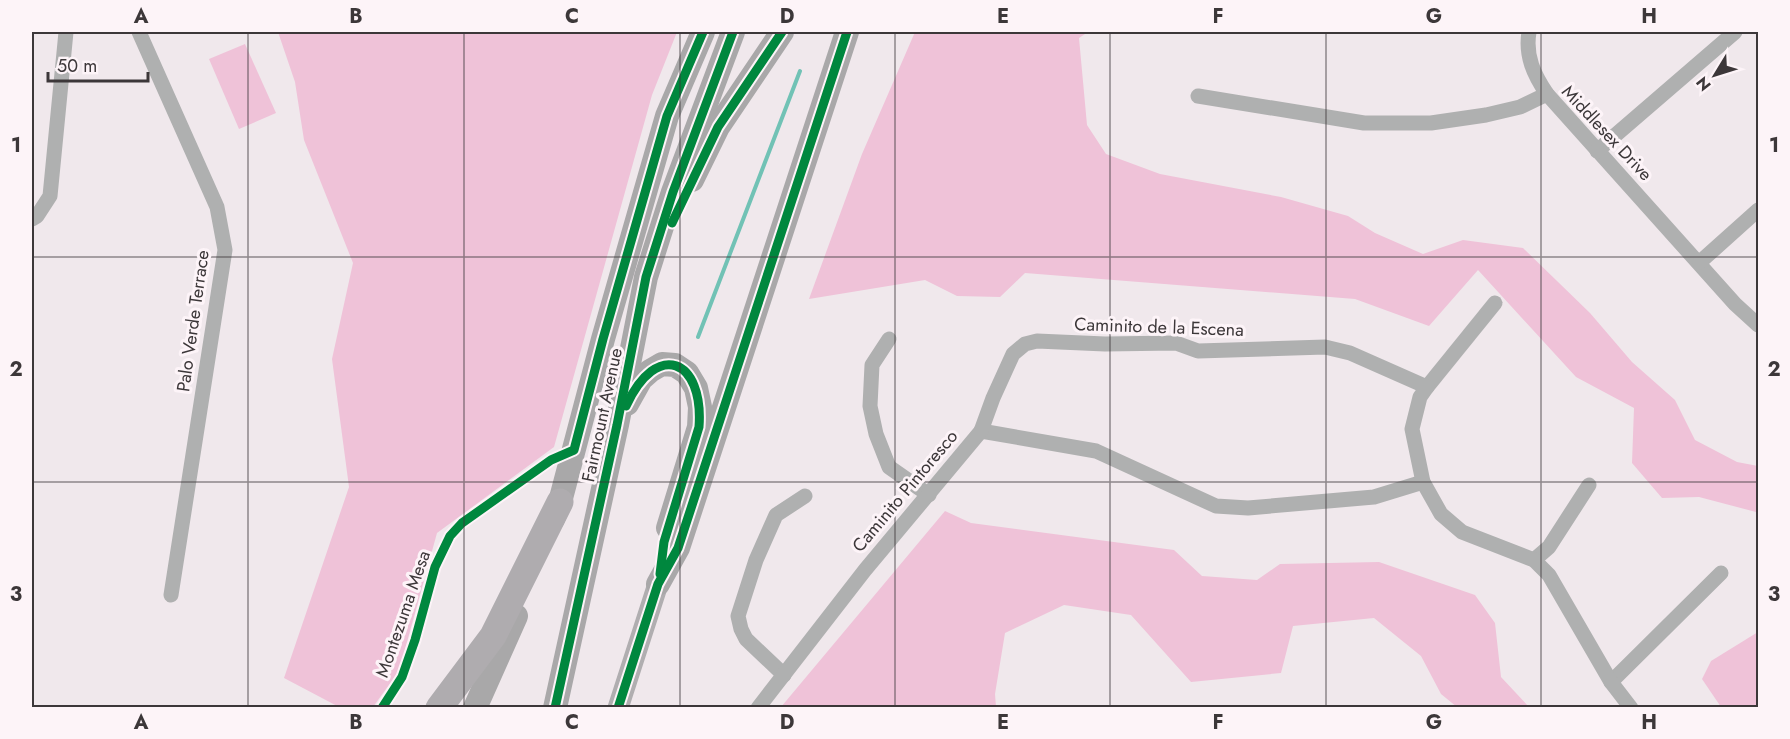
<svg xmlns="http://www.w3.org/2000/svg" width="1790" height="739" viewBox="0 0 1790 739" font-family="Jost,sans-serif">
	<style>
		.green { fill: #efc2d8 }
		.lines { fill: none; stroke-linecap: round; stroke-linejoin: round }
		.stream { stroke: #71c2b5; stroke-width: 4 }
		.street { stroke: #afb0b0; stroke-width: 15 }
		.secondary { stroke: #b0aeb0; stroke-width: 21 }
		.primary { stroke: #a9a8a9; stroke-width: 24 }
		.highway { stroke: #afacaf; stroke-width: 27 }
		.cycleway-casing { stroke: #fdf4f8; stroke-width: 13 }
		.cycleway { stroke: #00873e; stroke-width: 9 }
		.grid { fill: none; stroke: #3c3739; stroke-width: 1.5; stroke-opacity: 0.55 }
		.labels { text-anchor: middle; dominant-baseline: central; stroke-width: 6; stroke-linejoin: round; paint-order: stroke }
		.street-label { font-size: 18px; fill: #3c3739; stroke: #fdf4f8 }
		.neatline { fill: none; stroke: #3c3739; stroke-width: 2 }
		.grid-label { font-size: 20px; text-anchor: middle; font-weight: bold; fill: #3c3739 }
	</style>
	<rect width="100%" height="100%" fill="#f0e8ec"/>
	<g class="green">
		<polygon points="278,32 677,32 652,95 554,447 437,533 399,671 373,707 339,707 284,678 349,487 332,359 353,263 304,140 295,82"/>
		<polygon points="915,32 1088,32 1079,38 1087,125 1106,154 1160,174 1281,197 1348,216 1375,233 1423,254 1463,240 1523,248 1590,313 1632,362 1675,400 1695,440 1737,462 1758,466 1758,514 1756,512 1699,497 1662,498 1632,463 1634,408 1576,377 1478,270 1429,326 1355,299 1025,273 1000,297 957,296 925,280 809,299 862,154"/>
		<polygon points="245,44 276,113 239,129 209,59"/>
		<polygon points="945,511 971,523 1174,550 1202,576 1257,580 1280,564 1379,562 1475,595 1495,623 1501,677 1529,707 1457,707 1441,694 1421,656 1374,618 1293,626 1281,673 1191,682 1131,615 1064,605 1005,633 995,694 996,707 781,707"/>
		<polygon points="1758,632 1758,707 1721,707 1702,679 1711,661"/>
	</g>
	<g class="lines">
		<polyline class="stream" points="698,337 800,71"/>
		<g class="street">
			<polyline points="139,32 217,207 225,250 171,595"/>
			<path d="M 1529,32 C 1525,56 1534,75 1547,94 L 1735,304 L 1758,325"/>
			<polyline points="1198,96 1364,123 1431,123 1486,115 1520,107 1547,94"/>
			<polyline points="1597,151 1735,32"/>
			<polyline points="32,219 37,216 50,196 66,32"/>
			<polyline points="1700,262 1758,210"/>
			<polyline points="889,339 872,365 870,406 876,434 889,467 929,495"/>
			<polyline points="1427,387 1495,303"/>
			<polyline points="981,431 1096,451 1216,506 1248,508 1374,497 1423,482"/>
			<polyline points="1534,560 1549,547 1589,485"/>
			<polyline points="784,675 746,639 741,629 738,616 756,560 776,515 805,496"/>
			<polyline points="1611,682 1721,573"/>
			<polyline points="758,708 865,570 981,431 993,398 1013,354 1025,344 1037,341 1105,344 1176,343 1198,351 1325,347 1350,353 1427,387 1420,397 1412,429 1423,482 1441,514 1462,532 1534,560 1549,575 1611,682 1631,708"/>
		</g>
		<polyline class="secondary" points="618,708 658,584"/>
		<g class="primary">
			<polyline points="692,180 718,127 782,32"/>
			<polyline points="627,404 641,379 650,371 662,364 675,365 687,373 696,388 700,407 699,427 668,528"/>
			<polyline points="553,519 560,502 603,339 667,116 703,32"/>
			<polyline points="658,584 678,548 847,32"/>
			<polyline points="475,708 516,616"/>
			<polyline points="555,708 617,425 646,277 673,192 733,32"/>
		</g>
		<polyline class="highway" points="439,708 493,636 560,502"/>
		<g class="cycleway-casing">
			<g id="cycleway">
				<polyline points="672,223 718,127 782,32"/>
				<path d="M 626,406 C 657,339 704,359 699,427 L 664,542 L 660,574"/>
				<polyline points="382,708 402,677 415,640 435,567 450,536 462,523 551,460 574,450 603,339 667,116 703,32"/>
				<polyline points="555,708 617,425 646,277 673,192 733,32"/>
				<polyline points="618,708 658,584 678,548 847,32"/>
			</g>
		</g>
		<use href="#cycleway" class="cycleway"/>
	</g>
	<path class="grid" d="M 248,32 L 248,708M 464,32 L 464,708M 680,32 L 680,708M 895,32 L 895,708M 1110,32 L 1110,708M 1326,32 L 1326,708M 1541,32 L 1541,708M 32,257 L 1758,257M 32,482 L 1758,482"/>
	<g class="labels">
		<g class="street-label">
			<text transform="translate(1607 133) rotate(47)">Middlesex Drive</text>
			<text transform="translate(193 321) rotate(-82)">Palo Verde Terrace</text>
			<text transform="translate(1159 327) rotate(2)">Caminito de la Escena</text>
			<text transform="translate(602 415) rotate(-78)">Fairmount Avenue</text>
			<text transform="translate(905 491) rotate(-50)">Caminito Pintoresco</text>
			<text transform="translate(403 614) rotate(-71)">Montezuma Mesa</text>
		</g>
	</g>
	<rect width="1790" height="739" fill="none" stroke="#fdf4f8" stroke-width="66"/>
	<g transform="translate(1715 75) rotate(232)" stroke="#fdf4f8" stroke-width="4.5" paint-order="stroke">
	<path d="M0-4.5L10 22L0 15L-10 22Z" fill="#3c3739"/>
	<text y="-9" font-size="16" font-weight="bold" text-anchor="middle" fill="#3c3739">N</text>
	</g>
	<path d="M48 72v9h100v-9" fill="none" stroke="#3c3739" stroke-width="3"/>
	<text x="57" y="72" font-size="18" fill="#3c3739" stroke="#fdf4f8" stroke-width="4.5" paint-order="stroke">50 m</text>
	<rect x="33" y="33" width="1724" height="673" class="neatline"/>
	<g class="grid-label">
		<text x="141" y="23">A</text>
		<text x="356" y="23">B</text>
		<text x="572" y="23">C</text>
		<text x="787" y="23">D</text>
		<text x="1003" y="23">E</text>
		<text x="1218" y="23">F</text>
		<text x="1434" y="23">G</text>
		<text x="1649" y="23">H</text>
		<text x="16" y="152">1</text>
		<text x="1774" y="152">1</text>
		<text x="16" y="376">2</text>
		<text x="1774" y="376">2</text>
		<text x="16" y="601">3</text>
		<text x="1774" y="601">3</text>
		<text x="141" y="729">A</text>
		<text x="356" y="729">B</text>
		<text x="572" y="729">C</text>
		<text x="787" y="729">D</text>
		<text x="1003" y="729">E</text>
		<text x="1218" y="729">F</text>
		<text x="1434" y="729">G</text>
		<text x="1649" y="729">H</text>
	</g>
</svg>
